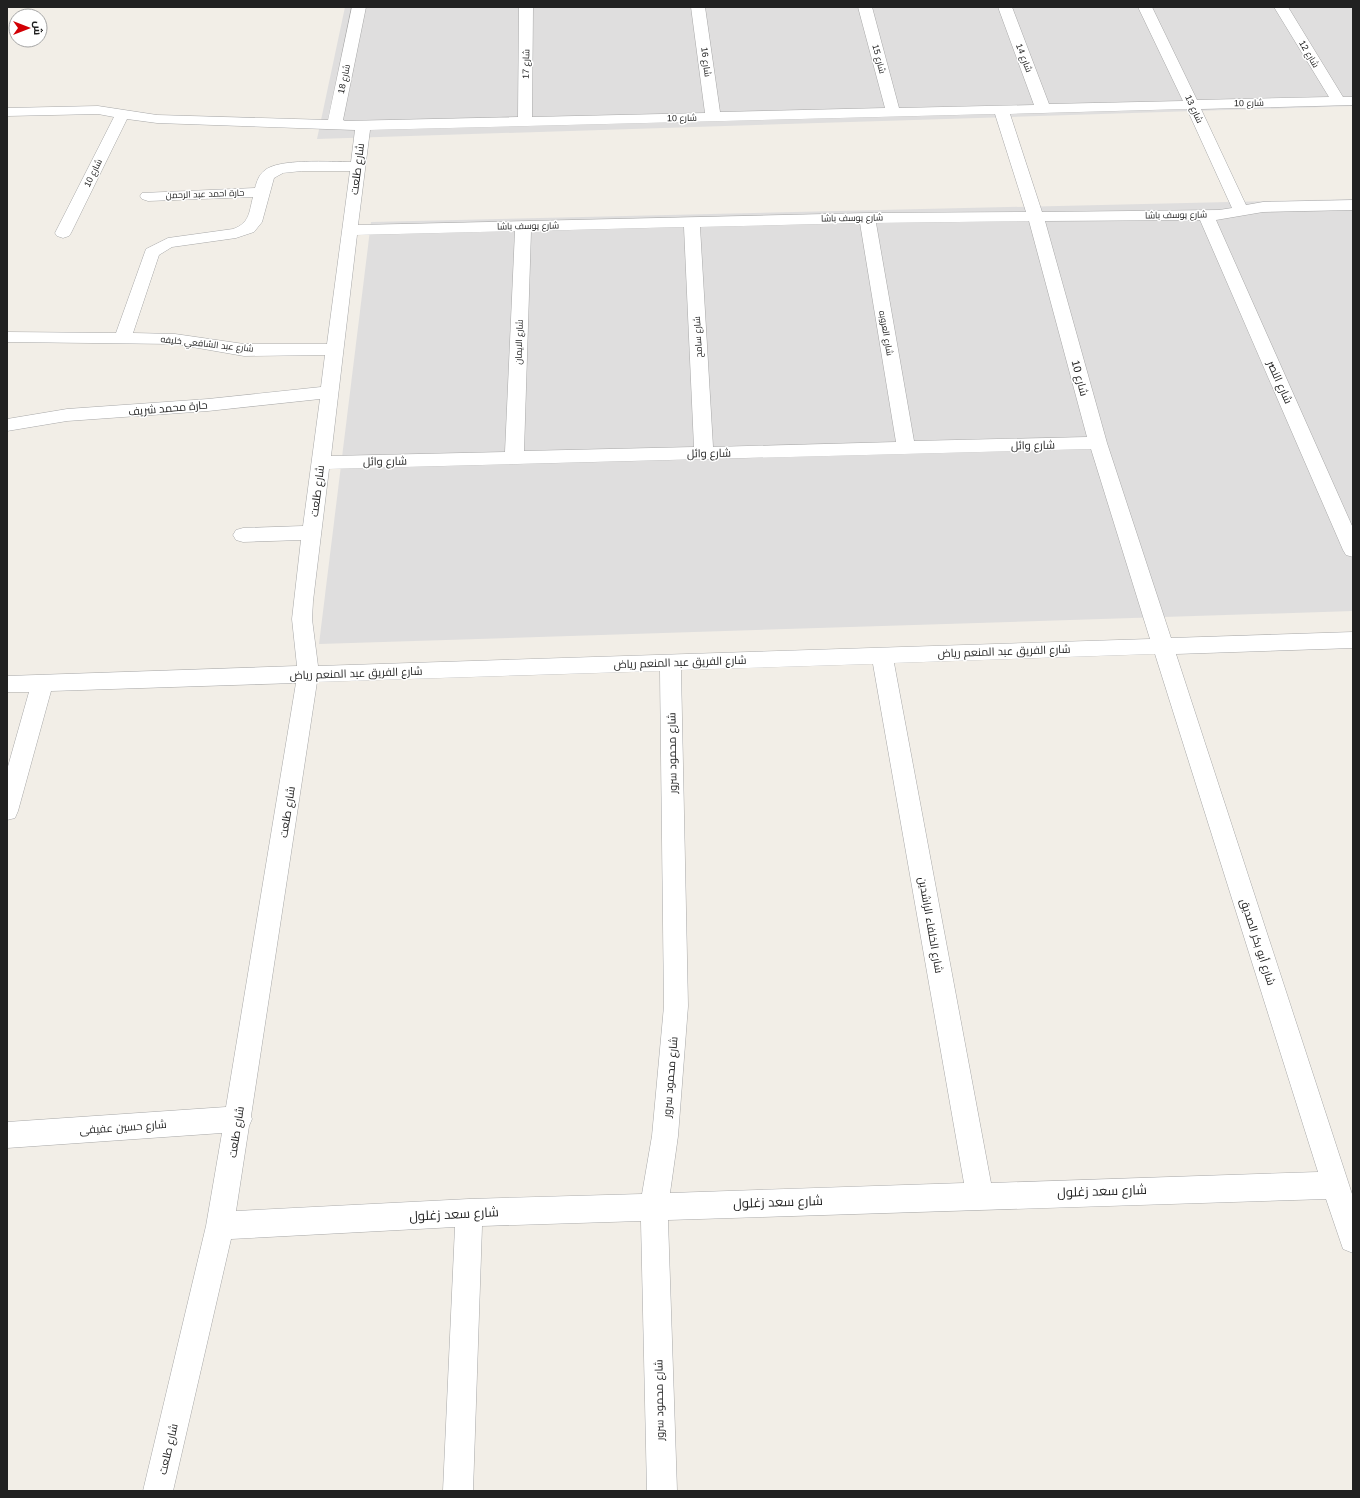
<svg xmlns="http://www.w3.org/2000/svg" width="1360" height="1498" viewBox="0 0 1360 1498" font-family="Helvetica,Cairo,sans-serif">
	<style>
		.residential { fill: #dfdede }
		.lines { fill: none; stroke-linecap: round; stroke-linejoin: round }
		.minor-casing { stroke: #a8a8a8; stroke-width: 1 }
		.minor { fill: #fff; fill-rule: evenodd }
		.labels { text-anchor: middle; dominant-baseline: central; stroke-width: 3; stroke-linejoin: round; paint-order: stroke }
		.far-street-label { font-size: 9px; fill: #212121; stroke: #fff }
		.street-label { font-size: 11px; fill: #212121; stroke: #fff }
		.near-street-label { font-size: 13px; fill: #212121; stroke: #fff }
	</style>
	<rect width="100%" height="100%" fill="#f2eee7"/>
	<g class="residential">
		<polygon points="345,7 1353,7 1353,106 317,139"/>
		<polygon points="1353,199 1353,611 319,644 371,222"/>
	</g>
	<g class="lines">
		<g class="minor-casing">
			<path id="minor" d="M 352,7 L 366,7 L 343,120 L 345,121 L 518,117 L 519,7 L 533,7 L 532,117 L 705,113 L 691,7 L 705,7 L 720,112 L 885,108 L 858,7 L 872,7 L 899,108 L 1034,105 L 998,7 L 1012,7 L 1049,104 L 1183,101 L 1138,7 L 1152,7 L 1197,100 L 1329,97 L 1274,7 L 1288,7 L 1343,97 L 1353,97 L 1353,105 L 1201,109 L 1246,205 L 1263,202 L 1353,200 L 1353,210 L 1263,212 L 1216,220 L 1353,528 L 1353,557 L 1346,555 L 1343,550 L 1200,220 L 1045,221 L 1107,443 L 1171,638 L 1353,632 L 1353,648 L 1176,654 L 1353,1197 L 1353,1253 L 1343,1249 L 1326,1199 L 668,1220 L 677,1491 L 647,1491 L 641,1221 L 482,1226 L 473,1491 L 443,1491 L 455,1227 L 231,1239 L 173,1491 L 143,1491 L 206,1226 L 222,1133 L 7,1148 L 7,1122 L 226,1107 L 296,683 L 51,691 L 18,811 L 15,818 L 7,820 L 7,770 L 29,692 L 7,692 L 7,676 L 297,666 L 292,619 L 301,540 L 243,542 L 236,540 L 233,535 L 236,530 L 243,528 L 303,526 L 320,399 L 208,411 L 67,421 L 7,431 L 7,419 L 67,409 L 208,399 L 321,387 L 325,355 L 244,356 L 175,344 L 7,342 L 7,332 L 116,333 L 146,249 L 168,238 L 233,229 C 250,223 249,212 253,197 L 148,201 L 142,199 L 140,196 L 142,193 L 255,188 C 257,181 259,175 264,171 C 277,158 332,162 351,162 L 355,130 L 157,123 L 127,119 L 71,233 L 69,236 L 63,238 L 57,236 L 55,233 L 114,117 L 98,114 L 7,116 L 7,108 L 98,106 L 157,115 L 328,120 ZM 1187,109 L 1232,208 L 1219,210 L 1042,212 L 1010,114 ZM 995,114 L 1026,212 L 867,213 L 358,225 L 370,130 ZM 302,171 L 350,171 L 327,344 L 244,344 L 175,334 L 133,333 L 159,255 L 172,247 L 236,238 L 254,232 L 262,222 L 274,178 L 283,173 ZM 1029,221 L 1087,437 L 914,441 L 876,223 ZM 860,223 L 896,442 L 713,447 L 700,227 ZM 684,227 L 694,447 L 524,451 L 531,231 ZM 515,231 L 505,452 L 331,456 L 357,235 ZM 1091,449 L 1150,639 L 318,666 L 312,619 L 313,601 L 329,469 ZM 1155,654 L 1318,1172 L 991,1183 L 894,663 ZM 873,664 L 964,1183 L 670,1193 L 678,1136 L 688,1006 L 681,670 ZM 660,671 L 664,1006 L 652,1136 L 642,1194 L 469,1199 L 236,1211 L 249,1126 L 252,1119 L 251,1116 L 317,682 Z"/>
		</g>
		<use href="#minor" class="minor"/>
	</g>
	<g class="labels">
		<g class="far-street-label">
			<text transform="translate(1309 54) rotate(59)">شارع 12</text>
			<text transform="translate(1024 58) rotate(69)">شارع 14</text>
			<text transform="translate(879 59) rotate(75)">شارع 15</text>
			<text transform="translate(706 62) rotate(83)">شارع 16</text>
			<text transform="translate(526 64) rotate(-89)">شارع 17</text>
			<text transform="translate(344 79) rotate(-78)">شارع 18</text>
			<text transform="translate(1249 103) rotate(-1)">شارع 10</text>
			<text transform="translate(1194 109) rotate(65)">شارع 13</text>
			<text transform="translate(682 118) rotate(-1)">شارع 10</text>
			<text transform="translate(93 173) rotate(-64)">شارع 10</text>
			<text transform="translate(205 194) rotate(-2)">حارة احمد عبد الرحمن</text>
			<text transform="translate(1176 215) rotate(-1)">شارع يوسف باشا</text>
			<text transform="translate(852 218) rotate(-1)">شارع يوسف باشا</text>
			<text transform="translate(528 226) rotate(-1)">شارع يوسف باشا</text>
			<text transform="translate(886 333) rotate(80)">شارع العروبه</text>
			<text transform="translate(698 337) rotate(-93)">شارع سامح</text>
			<text transform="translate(519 342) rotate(-88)">شارع الايمان</text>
			<text transform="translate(207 344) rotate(6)">شارع عبد الشافعي خليفه</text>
		</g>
		<g class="street-label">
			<text transform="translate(357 169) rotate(-83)">شارع طلعت</text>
			<text transform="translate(1080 378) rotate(75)">شارع 10</text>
			<text transform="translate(1280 382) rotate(66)">شارع النصر</text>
			<text transform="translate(168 408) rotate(-5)">حارة محمد شريف</text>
			<text transform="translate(1033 445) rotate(-1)">شارع وائل</text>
			<text transform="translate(709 453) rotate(-1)">شارع وائل</text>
			<text transform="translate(385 461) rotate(-1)">شارع وائل</text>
			<text transform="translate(317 491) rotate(-83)">شارع طلعت</text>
			<text transform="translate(1004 651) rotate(-2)">شارع الفريق عبد المنعم رياض</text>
			<text transform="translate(680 662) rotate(-2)">شارع الفريق عبد المنعم رياض</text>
			<text transform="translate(356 673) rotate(-2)">شارع الفريق عبد المنعم رياض</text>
			<text transform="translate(672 753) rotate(-91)">شارع محمود سرور</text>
			<text transform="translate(287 812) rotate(-81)">شارع طلعت</text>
			<text transform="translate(931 925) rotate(80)">شارع الخلفاء الراشدين</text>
			<text transform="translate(1258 942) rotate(72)">شارع أبو بكر الصديق</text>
			<text transform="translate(670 1077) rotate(-85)">شارع محمود سرور</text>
			<text transform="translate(123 1127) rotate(-4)">شارع حسين عفيفى</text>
			<text transform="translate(236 1132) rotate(-81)">شارع طلعت</text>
			<text transform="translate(659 1400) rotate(-91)">شارع محمود سرور</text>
			<text transform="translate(168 1449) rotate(-77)">شارع طلعت</text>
		</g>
		<g class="near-street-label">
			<text transform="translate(1102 1191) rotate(-2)">شارع سعد زغلول</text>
			<text transform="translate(778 1202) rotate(-2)">شارع سعد زغلول</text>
			<text transform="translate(454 1214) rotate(-3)">شارع سعد زغلول</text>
		</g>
	</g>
	<rect width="1360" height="1498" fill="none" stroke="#212121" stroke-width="16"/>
	<g transform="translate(28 28) rotate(90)"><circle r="19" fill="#ffffff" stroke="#a6a6a6"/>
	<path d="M0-3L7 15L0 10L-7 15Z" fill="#d20005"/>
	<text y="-6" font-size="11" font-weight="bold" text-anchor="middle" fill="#212121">ش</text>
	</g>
</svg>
